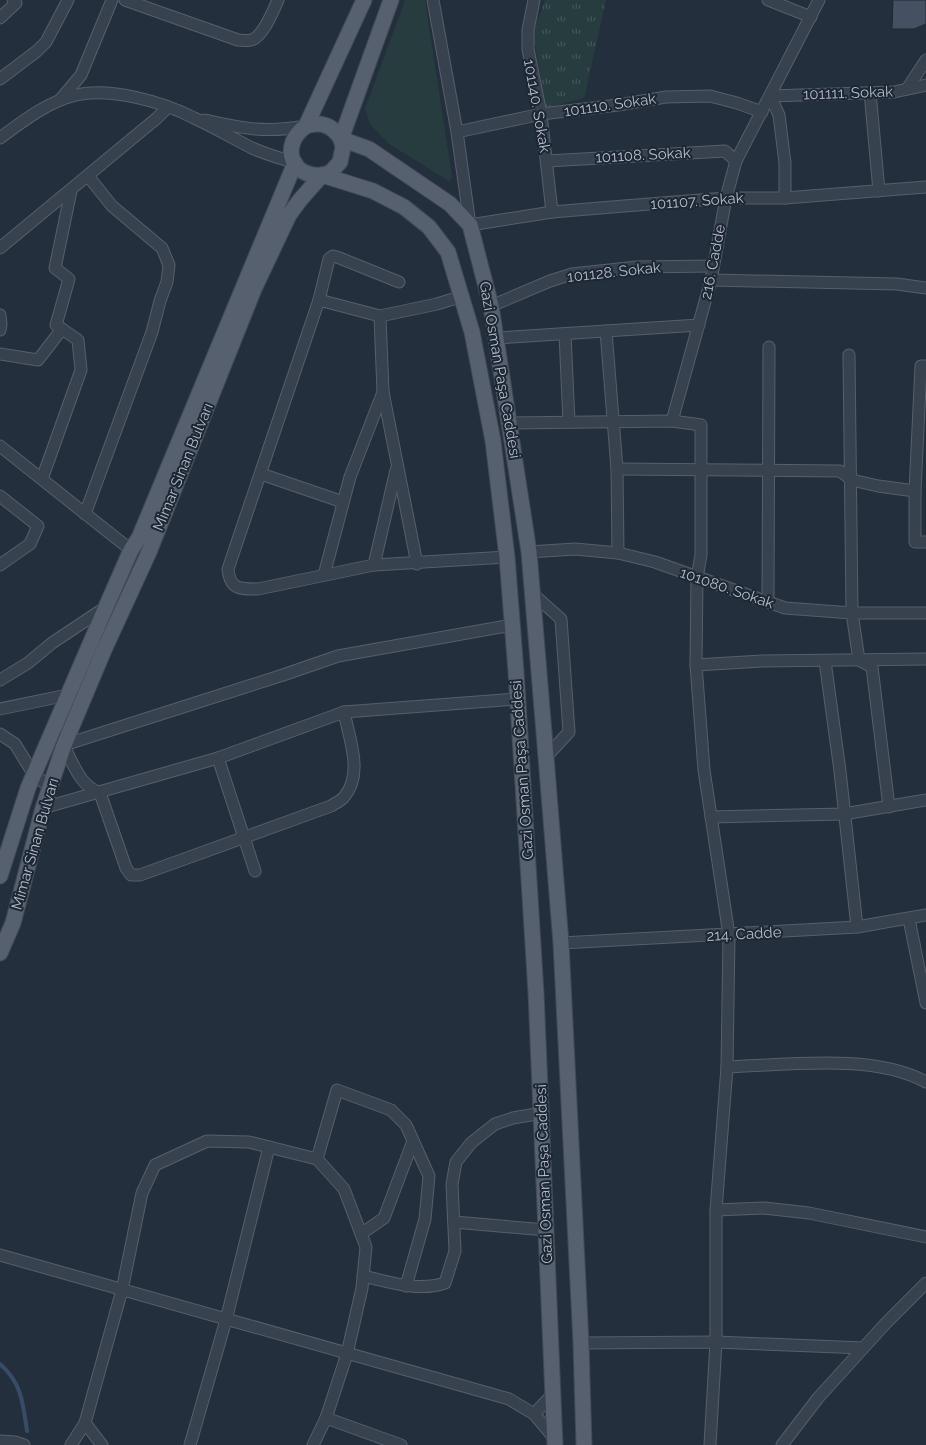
<svg xmlns="http://www.w3.org/2000/svg" width="926" height="1445" viewBox="0 0 926 1445" font-family="Raleway,sans-serif">
	<style>
		.grass { fill: #263c3f }
		.park { fill: url(#park-tufts) }
		.lines { fill: none; stroke-linecap: round; stroke-linejoin: round }
		.stream { stroke: #394c67; stroke-width: 4 }
		.building { fill: #455162; stroke: #1f2835 }
		.minor-casing { stroke: #565f6c; stroke-width: 13 }
		.major-casing { stroke: #414a57; stroke-width: 17 }
		.minor { stroke: #38414e; stroke-width: 11 }
		.major { stroke: #56606e; stroke-width: 15 }
		.labels { text-anchor: middle; dominant-baseline: central; stroke-width: 4; stroke-linejoin: round; paint-order: stroke }
		.street-label { font-size: 15px; fill: #b4bcc9; stroke: #1d2633 }
	</style>
	<defs>
		<pattern id="park-tufts" width="24" height="20" patternUnits="userSpaceOnUse" patternTransform="scale(1.25)"><rect width="24" height="20" fill="#263c3f"/><path d="M3 7l-1-3M5 7V3M7 7l1-3M15 17l-1-3M17 17v-4M19 17l1-3" fill="none" stroke="#435659"/></pattern>
	</defs>
	<rect width="100%" height="100%" fill="#242f3e"/>
	<polygon class="grass" points="405,0 425,0 452,177 449,181 389,144 370,124 365,109"/>
	<polygon class="park" points="545,0 606,0 584,98 546,108 533,33"/>
	<g class="lines">
		<path class="stream" d="M 0,1364 C 22,1383 23,1404 27,1431"/>
	</g>
	<polygon class="building" points="893,0 926,0 926,24 914,29 892,29"/>
	<g class="lines">
		<g class="minor-casing">
			<g id="minor">
				<path d="M 125,0 L 238,40 C 242,40 247,41 251,40 C 263,37 273,11 278,0"/>
				<polyline points="433,0 457,132 470,225 552,212 624,206 726,198 785,198 926,187"/>
				<polyline points="534,0 528,30 528,49 541,114 552,212"/>
				<polyline points="768,0 811,17"/>
				<polyline points="0,18 16,3 13,0"/>
				<polyline points="0,79 37,51 46,42 68,0"/>
				<polyline points="907,89 926,60"/>
				<polyline points="870,92 879,191"/>
				<polyline points="60,100 81,75 112,0"/>
				<path d="M 205,120 C 245,129 266,133 306,126"/>
				<polyline points="457,132 541,114 618,105 666,97 710,96 737,103 762,112"/>
				<path d="M 0,138 C 23,121 47,102 76,95 C 111,87 163,102 194,118 C 214,127 232,138 252,148 C 265,154 280,158 295,163"/>
				<polyline points="547,161 725,151 736,161"/>
				<polyline points="785,198 785,163 779,115 770,96 894,92 926,85"/>
				<polyline points="0,248 157,118 168,107"/>
				<polyline points="711,280 897,284 926,288"/>
				<path d="M 463,296 L 437,304 L 380,316 L 319,300 L 228,569 C 230,590 240,589 258,589 L 374,565 L 507,557"/>
				<polyline points="319,300 329,259 333,256 337,257 399,282"/>
				<polyline points="491,306 550,281 572,274 637,267 713,266"/>
				<polyline points="0,315 1,325 0,330"/>
				<polyline points="380,316 383,392 417,564"/>
				<polyline points="606,331 617,469 618,553"/>
				<polyline points="565,334 569,422"/>
				<polyline points="497,338 699,325"/>
				<polyline points="0,354 38,360 62,329"/>
				<polyline points="849,355 852,613 859,660 872,667 889,807"/>
				<polyline points="926,366 921,366 915,491 915,542 926,542"/>
				<polyline points="672,421 711,280 726,198 736,161 819,0"/>
				<polyline points="510,423 672,421 701,425 701,555 697,578 696,665 704,770 729,935 727,1067 716,1210 716,1342 710,1445"/>
				<polyline points="0,446 131,550"/>
				<polyline points="617,469 840,471 852,480 878,486 915,491"/>
				<polyline points="261,474 343,502"/>
				<polyline points="42,479 81,370 78,340 56,325 69,279 55,268 71,191"/>
				<polyline points="0,496 38,526 30,544 0,565"/>
				<polyline points="85,514 152,332 160,301 167,282 169,265 162,248 112,206 88,176"/>
				<polyline points="529,552 575,549 618,553 655,562 785,608 852,613 926,613"/>
				<polyline points="374,565 396,470"/>
				<polyline points="324,575 350,477 383,392"/>
				<polyline points="533,594 561,619 569,732 546,757"/>
				<polyline points="768,602 769,347"/>
				<polyline points="825,661 840,771 857,927"/>
				<polyline points="696,665 762,661 926,659"/>
				<polyline points="0,680 28,663 52,643 106,607"/>
				<polyline points="0,709 72,694"/>
				<path d="M 53,730 C 57,735 61,741 64,747 C 74,764 79,785 100,793 L 126,868 L 131,875 L 140,875 L 331,806 C 335,803 341,801 344,797 C 364,774 349,738 344,712"/>
				<polyline points="0,734 15,744 34,775 50,787"/>
				<polyline points="64,745 283,675 338,656 512,625"/>
				<polyline points="218,758 255,871"/>
				<polyline points="43,808 218,758 344,712 517,699"/>
				<polyline points="711,817 844,814 926,800"/>
				<polyline points="909,919 926,1003"/>
				<polyline points="561,943 857,927 926,915"/>
				<path d="M 727,1067 C 786,1065 874,1053 926,1082"/>
				<polyline points="317,1159 337,1090 391,1110 406,1125 429,1176 425,1219 406,1286"/>
				<polyline points="716,1210 764,1208 809,1213 926,1237"/>
				<polyline points="454,1222 546,1230"/>
				<polyline points="361,1234 384,1218 413,1141"/>
				<polyline points="0,1255 509,1399 534,1414 555,1439"/>
				<path d="M 363,1276 C 390,1282 418,1292 445,1283 L 455,1251 L 452,1184 L 456,1162 L 471,1143 L 495,1124 L 513,1118 L 542,1113"/>
				<polyline points="581,1343 716,1342 863,1348"/>
				<polyline points="534,1414 553,1394"/>
				<polyline points="326,1418 401,1445"/>
				<polyline points="85,1423 102,1445"/>
				<polyline points="0,1441 15,1442 24,1445"/>
				<polyline points="71,1445 85,1423 122,1290 142,1193 155,1165 207,1141 249,1142 317,1159 344,1189 366,1247 362,1288 347,1354 326,1418 313,1445"/>
				<polyline points="190,1445 226,1320 269,1147"/>
				<polyline points="782,1445 818,1398 886,1323 926,1283"/>
			</g>
		</g>
		<g class="major-casing">
			<g id="major">
				<path d="M 364,0 L 306,126 C 280,144 290,178 322,175 L 373,191 L 404,207 L 429,227 L 448,252 L 472,332 L 493,441 L 507,557 L 516,672 L 536,993 L 555,1445"/>
				<path d="M 306,126 C 322,121 333,126 341,139"/>
				<polyline points="341,139 369,149 450,204 470,225 491,306 529,552 546,757 561,943 581,1343 584,1445"/>
				<polyline points="0,876 28,788 106,607 131,550 139,538 295,163"/>
				<polyline points="0,953 13,923 43,808 64,745 104,650 149,552 254,289 289,215 300,200 322,175 330,173 340,162 343,147 341,139 391,0"/>
			</g>
		</g>
		<use href="#minor" class="minor"/>
		<use href="#major" class="major"/>
	</g>
	<g class="labels">
		<g class="street-label">
			<text transform="translate(848 93) rotate(-2)">101111. Sokak</text>
			<text transform="translate(610 105) rotate(-8)">101110. Sokak</text>
			<text transform="translate(537 106) rotate(80)">101140. Sokak</text>
			<text transform="translate(643 155) rotate(-3)">101108. Sokak</text>
			<text transform="translate(697 201) rotate(-4)">101107. Sokak</text>
			<text transform="translate(713 262) rotate(-79)">216. Cadde</text>
			<text transform="translate(614 272) rotate(-6)">101128. Sokak</text>
			<text transform="translate(500 370) rotate(80)">Gazi Osman Paşa Caddesi</text>
			<text transform="translate(183 467) rotate(-68)">Mimar Sinan Bulvarı</text>
			<text transform="translate(727 588) rotate(19)">101080. Sokak</text>
			<text transform="translate(522 770) rotate(-94)">Gazi Osman Paşa Caddesi</text>
			<text transform="translate(35 844) rotate(-74)">Mimar Sinan Bulvarı</text>
			<text transform="translate(744 934) rotate(-3)">214. Cadde</text>
			<text transform="translate(544 1174) rotate(-92)">Gazi Osman Paşa Caddesi</text>
		</g>
	</g>
</svg>
